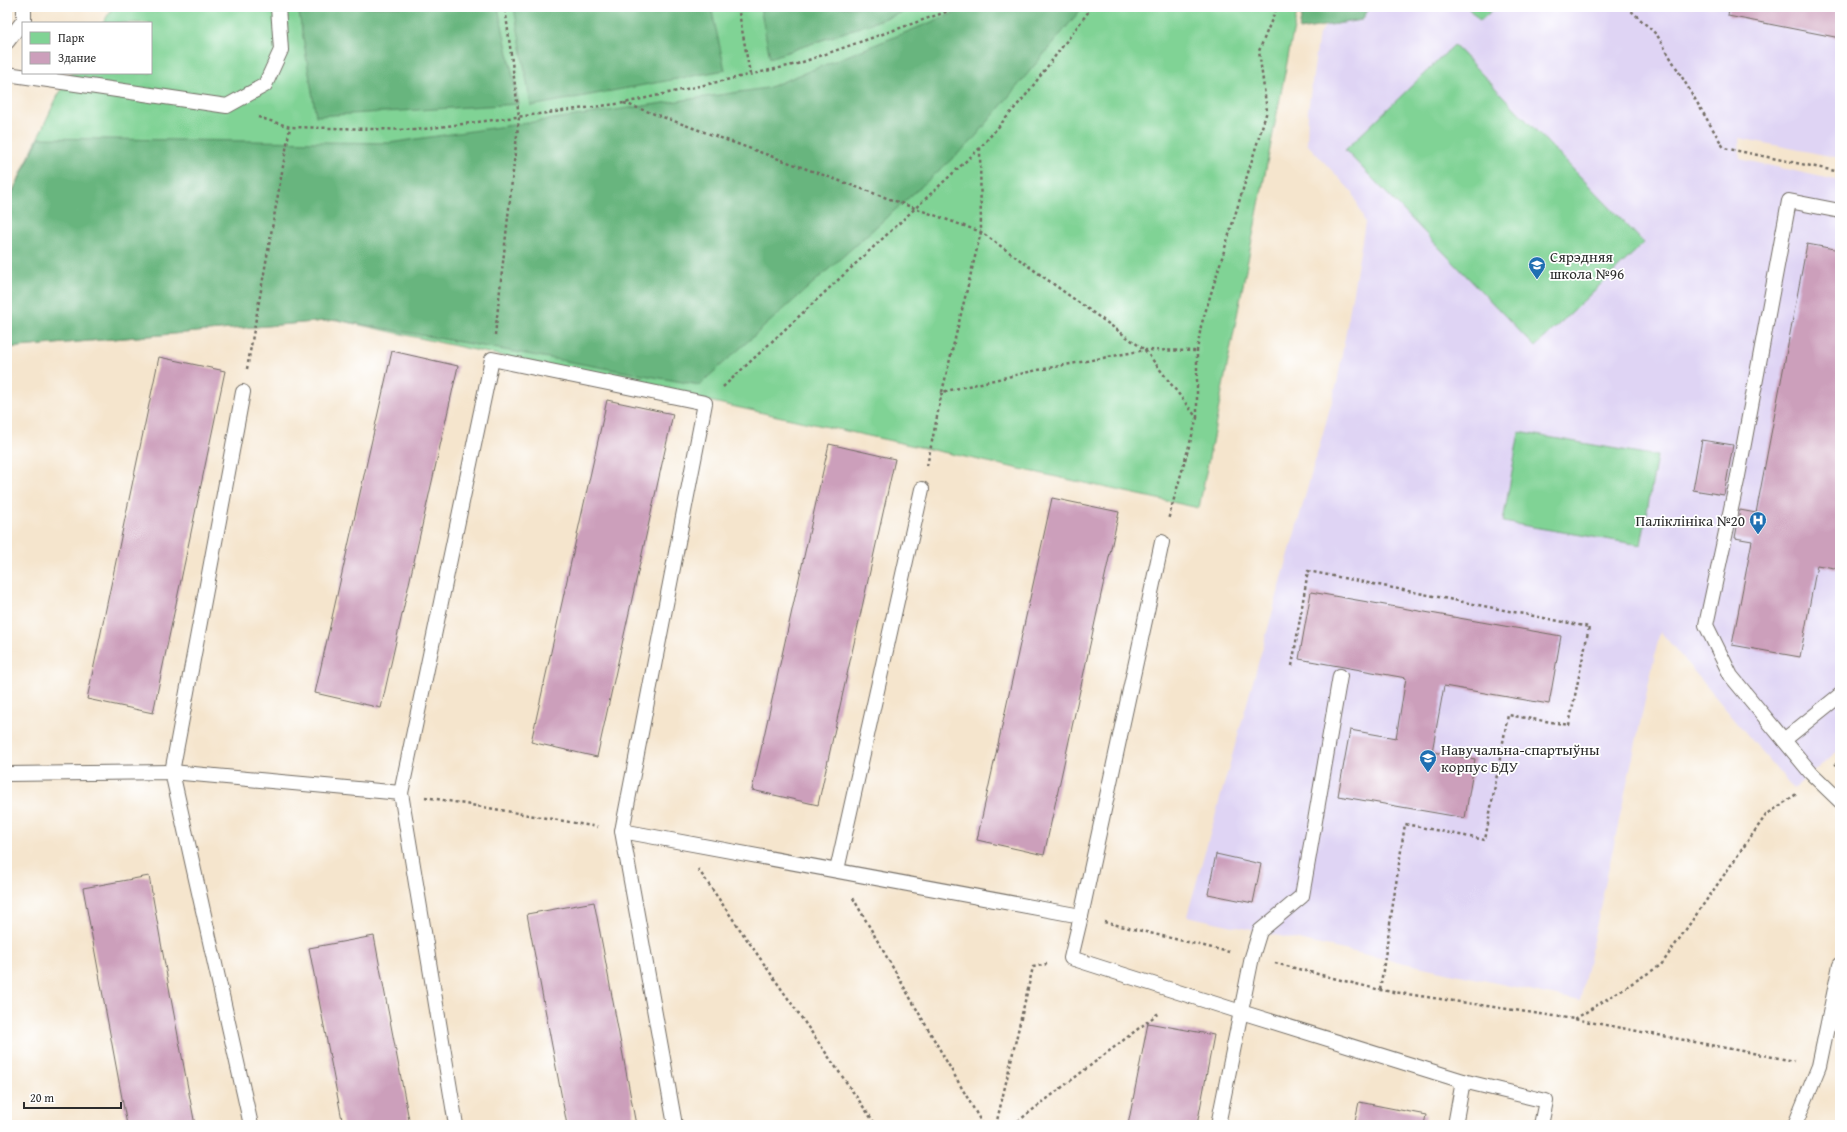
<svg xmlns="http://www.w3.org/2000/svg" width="1847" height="1132" viewBox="0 0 1847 1132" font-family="'Gentium Book Plus',serif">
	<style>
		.built { fill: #dfd4f4 }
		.green { fill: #80d395; stroke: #567f60 }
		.forest { fill: #68b57e; stroke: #4a7054 }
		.building { fill: #cc9fbb }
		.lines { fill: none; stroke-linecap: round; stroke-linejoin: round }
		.service-casing { stroke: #726c64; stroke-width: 16 }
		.path { stroke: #726c64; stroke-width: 2.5; stroke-dasharray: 3 3; stroke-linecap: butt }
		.service { stroke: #fff; stroke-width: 14 }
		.labels { text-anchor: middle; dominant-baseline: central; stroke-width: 3.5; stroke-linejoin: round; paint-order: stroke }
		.poi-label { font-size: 15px; fill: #2b2b2b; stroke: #fff; text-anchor: start }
	</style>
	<rect width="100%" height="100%" fill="#fff"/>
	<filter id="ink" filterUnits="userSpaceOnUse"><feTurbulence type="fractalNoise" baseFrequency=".025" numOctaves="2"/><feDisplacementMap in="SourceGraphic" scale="8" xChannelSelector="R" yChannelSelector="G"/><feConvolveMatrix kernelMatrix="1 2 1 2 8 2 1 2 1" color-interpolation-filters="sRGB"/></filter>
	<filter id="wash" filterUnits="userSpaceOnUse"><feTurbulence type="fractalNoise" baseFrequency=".012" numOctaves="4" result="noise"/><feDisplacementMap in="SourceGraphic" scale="16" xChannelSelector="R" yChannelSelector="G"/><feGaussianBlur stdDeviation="0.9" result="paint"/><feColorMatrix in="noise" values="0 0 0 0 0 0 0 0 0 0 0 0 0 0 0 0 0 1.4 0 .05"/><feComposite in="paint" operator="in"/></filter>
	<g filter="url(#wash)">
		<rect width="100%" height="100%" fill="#f5e5cd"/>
		<polygon class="built" points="1341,7 1840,7 1840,158 1739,138 1740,159 1840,181 1840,749 1793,789 1660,631 1580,1001 1187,916 1337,383 1365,223 1353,193 1307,144 1308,110 1319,34"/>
		<g class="green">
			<polygon points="113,7 1298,7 1199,508 337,320 7,348 7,203 57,97 72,73 151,73 151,23 103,23"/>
			<polygon points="1467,7 1496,7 1480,21"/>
			<polygon points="1454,45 1644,243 1535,347 1345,150"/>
			<polygon points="1519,432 1657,456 1641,545 1503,522"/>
		</g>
		<g class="forest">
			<polygon points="298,7 498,7 519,104 316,116"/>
			<polygon points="514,7 711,7 725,70 531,106"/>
			<polygon points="760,7 918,7 770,58"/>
			<polygon points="969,7 1083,7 971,142 699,385 337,320 7,348 7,204 39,138 389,143 767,88"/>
			<polygon points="1303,7 1370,7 1362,20 1299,30"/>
		</g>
		<g id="blocks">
			<g class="building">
				<polygon points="1729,7 1840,7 1840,38 1728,16"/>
				<polygon points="1807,244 1840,250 1840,569 1817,565 1800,657 1732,645 1752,541 1735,538 1740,510 1756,513"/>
				<polygon points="392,351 458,366 381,708 315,693"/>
				<polygon points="159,357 225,371 153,713 87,699"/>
				<polygon points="607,400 673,414 597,757 531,742"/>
				<polygon points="1702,440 1733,445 1724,495 1693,490"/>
				<polygon points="829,444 895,459 818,805 752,790"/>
				<polygon points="1052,498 1119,512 1044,855 977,840"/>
				<polygon points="1311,592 1561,636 1549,704 1444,686 1432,752 1475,759 1465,818 1338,796 1350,730 1396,738 1406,678 1299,659"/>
				<polygon points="1216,854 1261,864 1253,903 1208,894"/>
				<polygon points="149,876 172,1004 195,1125 127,1125 83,888"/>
				<polygon points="594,902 603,948 636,1125 567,1125 527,914"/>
				<polygon points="374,936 384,989 410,1125 343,1125 309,948"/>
				<polygon points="1148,1023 1214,1035 1197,1125 1128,1125"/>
				<polygon points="1359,1102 1426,1115 1424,1125 1354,1125"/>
			</g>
		</g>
	</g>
	<g filter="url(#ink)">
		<use href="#blocks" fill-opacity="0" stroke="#726c64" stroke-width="1"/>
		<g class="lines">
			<g class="service-casing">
				<g id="service">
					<polyline points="7,42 24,20 24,7"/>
					<polyline points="7,74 227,106 265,85 281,50 278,7"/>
					<polyline points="1840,211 1789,201 1738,476 1706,625 1731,676 1811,773 1840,801"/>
					<polyline points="243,392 172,772 251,1125"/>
					<polyline points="1784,740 1840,695"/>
					<polyline points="7,774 172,772 401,793"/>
					<polyline points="622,831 1081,916 1071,958 1241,1012 1463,1081 1455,1125"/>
					<polyline points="837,870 922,489"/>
					<polyline points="1081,916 1162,542"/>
					<polyline points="1463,1081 1546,1101 1541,1125"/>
					<polyline points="456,1125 401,793 492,359 705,403 622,831 675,1125"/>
					<polyline points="1218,1125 1252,957 1260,931 1302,896 1340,676"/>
					<polyline points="1795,1125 1819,1066 1840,965"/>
				</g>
			</g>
			<g class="path">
				<polyline points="738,7 750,74"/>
				<polyline points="1627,7 1657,35 1724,148 1840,172"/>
				<polyline points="624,103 981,232 1145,350 1197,418 1168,520"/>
				<polyline points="258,117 290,127 416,130 624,103 797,64 960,7"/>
				<polyline points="495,335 519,117 505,7"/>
				<polyline points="247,369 290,127"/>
				<polyline points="723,387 980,148 1026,95 1092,7"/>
				<polyline points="942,392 981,232 980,148"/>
				<polyline points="1197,418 1197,351 1201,326 1267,111 1259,51 1277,7"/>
				<polyline points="927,466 942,392 1033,371 1145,350 1197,351"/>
				<polyline points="1292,666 1308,571 1589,627 1569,725 1508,715 1485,840 1405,824 1380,990"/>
				<polyline points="1835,765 1840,761"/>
				<polyline points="425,797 598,827"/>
				<polyline points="698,869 876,1125"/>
				<polyline points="853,898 983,1125"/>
				<polyline points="1104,922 1229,952"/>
				<polyline points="1275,963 1380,990 1574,1019 1794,1061"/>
				<polyline points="1575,1019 1661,965 1766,815 1798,793"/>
				<polyline points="996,1125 1033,967 1047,964"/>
				<polyline points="1013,1125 1160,1012"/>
			</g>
			<use href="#service" class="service"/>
		</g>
	</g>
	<defs>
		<g id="school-pin" transform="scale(0.9)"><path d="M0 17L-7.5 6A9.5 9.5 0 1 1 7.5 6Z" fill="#1f6fb2" stroke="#fff"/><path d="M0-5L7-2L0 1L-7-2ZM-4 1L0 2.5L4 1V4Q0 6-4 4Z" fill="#fff"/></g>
		<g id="hospital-pin" transform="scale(0.9)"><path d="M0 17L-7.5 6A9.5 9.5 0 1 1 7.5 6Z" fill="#1f6fb2" stroke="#fff"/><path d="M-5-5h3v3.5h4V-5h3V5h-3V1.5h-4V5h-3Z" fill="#fff"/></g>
		<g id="university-pin" transform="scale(0.9)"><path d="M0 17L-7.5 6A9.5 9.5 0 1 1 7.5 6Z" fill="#1f6fb2" stroke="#fff"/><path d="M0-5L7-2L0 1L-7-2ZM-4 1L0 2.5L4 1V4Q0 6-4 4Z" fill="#fff"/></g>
	</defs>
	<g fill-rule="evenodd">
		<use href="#school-pin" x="1537" y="265"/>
		<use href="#hospital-pin" x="1758" y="520"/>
		<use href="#university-pin" x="1428" y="758"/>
	</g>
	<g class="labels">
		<g class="poi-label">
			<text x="1550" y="256">Сярэдняя<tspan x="1550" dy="17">школа №96</tspan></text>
			<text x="1745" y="520" text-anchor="end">Паліклініка №20</text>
			<text x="1441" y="749">Навучальна-спартыўны<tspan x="1441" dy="17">корпус БДУ</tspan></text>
		</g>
	</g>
	<rect width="1847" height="1132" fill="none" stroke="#fff" stroke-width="24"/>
	<rect x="22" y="22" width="130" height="52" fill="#ffffff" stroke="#aaaaaa"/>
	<rect x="30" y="32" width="20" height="12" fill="#80d395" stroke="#aaaaaa"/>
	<text x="58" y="42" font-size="12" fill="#2b2b2b">Парк</text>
	<rect x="30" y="52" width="20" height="12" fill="#cc9fbb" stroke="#aaaaaa"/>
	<text x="58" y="62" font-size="12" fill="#2b2b2b">Здание</text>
	<path d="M24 1102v6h97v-6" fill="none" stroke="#2b2b2b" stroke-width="2"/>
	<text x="30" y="1102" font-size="12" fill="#2b2b2b" stroke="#ffffff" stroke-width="3" paint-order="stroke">20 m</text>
</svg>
